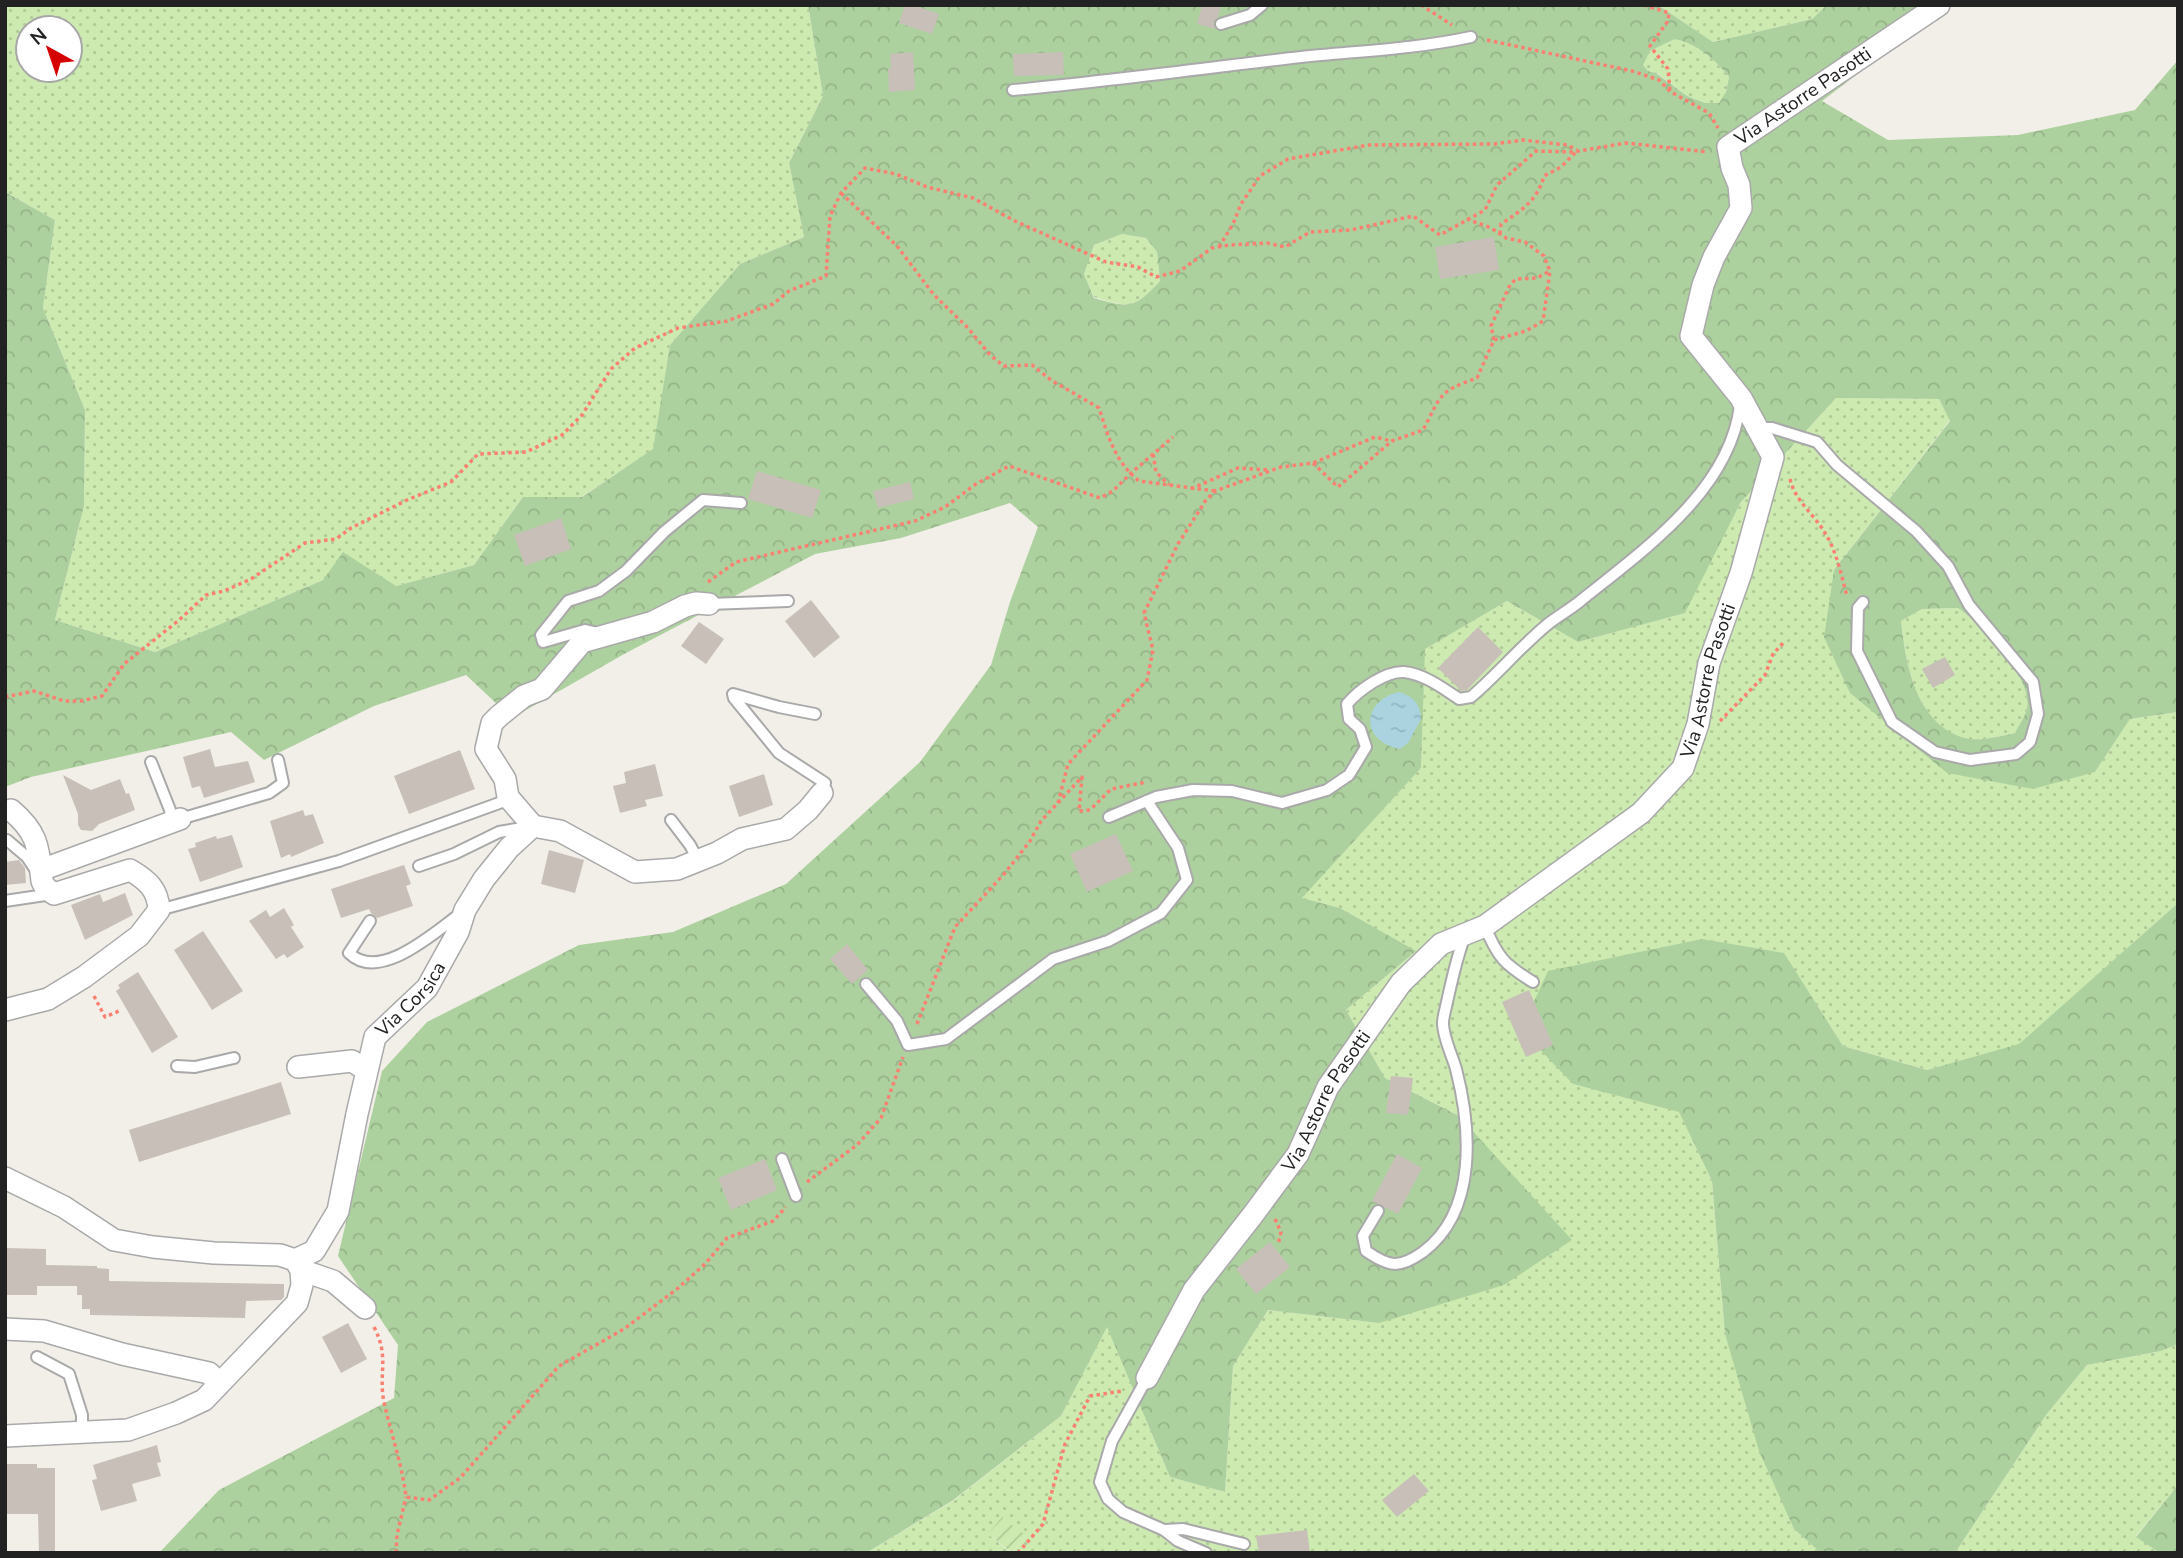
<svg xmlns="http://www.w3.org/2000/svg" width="2183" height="1558" viewBox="0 0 2183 1558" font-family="'Nunito Sans',sans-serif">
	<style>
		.grass { fill: url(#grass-dots); fill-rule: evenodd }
		.forest { fill: url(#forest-crowns); fill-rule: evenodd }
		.garden { fill: url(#garden-furrows) }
		.water { fill: url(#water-ripples) }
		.building { fill: #c7bfb8 }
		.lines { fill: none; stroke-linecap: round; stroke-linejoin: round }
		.service-casing { stroke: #a9a9a9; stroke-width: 14 }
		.minor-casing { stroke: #a9a9a9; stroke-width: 24 }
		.path { stroke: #fa8072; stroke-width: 3.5; stroke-dasharray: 3.5 3.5; stroke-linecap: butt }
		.service { stroke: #fff; stroke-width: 10 }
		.minor { stroke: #fff; stroke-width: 21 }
		.labels { text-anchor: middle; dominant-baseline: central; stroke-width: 7; stroke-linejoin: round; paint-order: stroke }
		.street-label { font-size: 19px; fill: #222; stroke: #fff }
	</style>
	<defs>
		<pattern id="grass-dots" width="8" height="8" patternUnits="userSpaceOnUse" patternTransform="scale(1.75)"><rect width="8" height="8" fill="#cdebb0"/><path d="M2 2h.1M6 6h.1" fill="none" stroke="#b0c997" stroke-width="1.8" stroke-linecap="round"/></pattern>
		<pattern id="forest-crowns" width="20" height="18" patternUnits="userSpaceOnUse" patternTransform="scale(1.75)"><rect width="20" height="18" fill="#add19e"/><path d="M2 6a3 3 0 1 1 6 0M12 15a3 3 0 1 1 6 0" fill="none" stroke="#95b388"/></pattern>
		<pattern id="garden-furrows" width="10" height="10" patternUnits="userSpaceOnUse" patternTransform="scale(1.75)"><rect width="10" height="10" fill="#cdebb0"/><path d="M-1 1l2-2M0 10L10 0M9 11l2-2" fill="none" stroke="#b0c997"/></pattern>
		<pattern id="water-ripples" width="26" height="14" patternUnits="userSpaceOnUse" patternTransform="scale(1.75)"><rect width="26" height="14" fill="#aad3df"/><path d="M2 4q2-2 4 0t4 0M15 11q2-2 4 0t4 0" fill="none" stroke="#92b5bf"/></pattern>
	</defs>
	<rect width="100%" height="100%" fill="#f2efe9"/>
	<g class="grass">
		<path d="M 5,5 L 808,5 L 823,96 L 789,163 L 804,237 L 740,264 L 670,345 L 654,449 L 581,497 L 523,497 L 474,565 L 396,586 L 323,580 L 155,652 L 55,620 L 84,506 L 85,410 L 43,308 L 55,220 L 5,192 ZM 28,28 L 70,28 L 70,70 L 28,70 Z"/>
		<polygon points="1658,5 1827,5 1812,19 1713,42"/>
		<path d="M 1675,39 C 1697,44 1715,59 1729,77 L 1726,93 L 1718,104 L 1705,103 L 1687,96 L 1657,73 L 1648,71 L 1642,65 L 1650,51 Z"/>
		<path d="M 1122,234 L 1146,238 L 1157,252 L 1160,281 C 1134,309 1130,308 1094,297 L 1084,274 L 1094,245 Z"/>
		<polygon points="1836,398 1939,399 1950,420 1834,570 1947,773 2095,772 2130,719 2178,712 2178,903 2019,1045 1927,1070 1843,1046 1783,953 1573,1084 1679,1111 1712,1181 1725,1334 1794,1529 1821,1553 1012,1553 1026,1536 988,1534 1011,1553 866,1553 953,1501 1061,1416 1107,1326 1170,1477 1225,1492 1233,1366 1268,1310 1379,1323 1459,1116 1385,1078 1346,1010 1415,952 1340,908 1301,898 1421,768 1424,649 1507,601 1578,642 1684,613 1741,502"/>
		<path d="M 1958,608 C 1983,627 2032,674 2027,708 C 2026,716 2019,726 2015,733 C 1999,736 1976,743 1961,738 C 1915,721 1906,663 1901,621 L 1922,609 Z"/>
		<polygon points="2178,1344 2178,1485 2136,1536 2160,1553 1955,1553 2046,1415 2087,1365 2161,1351"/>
	</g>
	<g class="forest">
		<path d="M 808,5 L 1658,5 L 1713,42 L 1812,19 L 1827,5 L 1948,5 L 1822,101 L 1888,140 L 2018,135 L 2135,110 L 2178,60 L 2178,712 L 2130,719 L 2095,772 L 2033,789 L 1947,773 L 1850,693 L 1824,637 L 1834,570 L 1950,421 L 1939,399 L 1836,398 L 1741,502 L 1685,613 L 1578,642 L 1507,601 L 1425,649 L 1421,768 L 1302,898 L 1340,908 L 1416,951 L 1346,1010 L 1385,1078 L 1459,1116 L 1572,1240 L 1504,1285 L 1379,1323 L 1268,1310 L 1233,1366 L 1225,1492 L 1170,1477 L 1107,1327 L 1061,1416 L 952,1501 L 866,1553 L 159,1553 L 219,1490 L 394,1398 L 398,1345 L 338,1256 L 382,1071 L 427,1022 L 579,945 L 673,932 L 786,884 L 920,762 L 991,665 L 1010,602 L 1038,527 L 1010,503 L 901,538 L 815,554 L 626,653 L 512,718 L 466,675 L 374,706 L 264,760 L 231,732 L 31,777 L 5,787 L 5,192 L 55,220 L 43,308 L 85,410 L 84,506 L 55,620 L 155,652 L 323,580 L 343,552 L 396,586 L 474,565 L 523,497 L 582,497 L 653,449 L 670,345 L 740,264 L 804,237 L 789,163 L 823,96 ZM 1675,39 C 1697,44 1715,59 1729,77 L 1726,92 L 1719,103 L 1705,103 L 1687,96 L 1656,73 L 1648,71 L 1643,65 L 1650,51 ZM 1122,234 L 1146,238 L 1157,252 L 1160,281 C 1134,309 1130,308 1094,298 L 1084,274 L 1094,245 ZM 1958,608 C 1983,626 2032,675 2027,708 C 2026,716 2018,726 2015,733 C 1999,736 1976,743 1961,737 C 1915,720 1906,664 1901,621 L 1922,609 Z"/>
		<polygon points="2178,903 2178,1344 2161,1351 2087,1365 2046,1415 1955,1553 1821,1553 1794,1529 1759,1451 1725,1334 1712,1181 1679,1112 1573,1084 1521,1030 1548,971 1702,939 1784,953 1843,1046 1927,1070 2019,1044"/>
		<polygon points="2178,1485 2178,1553 2160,1553 2136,1537"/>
	</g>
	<polygon class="garden" points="1002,1517 1026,1536 1012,1553 988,1534"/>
	<path class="water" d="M 1399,692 C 1414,697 1420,704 1421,719 L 1408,743 L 1400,749 C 1360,741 1361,701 1399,692 Z"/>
	<g class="building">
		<polygon points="905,5 913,5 939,14 932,34 899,23"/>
		<polygon points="1202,5 1221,5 1218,17 1214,22 1215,29 1197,24"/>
		<polygon points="913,52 915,90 889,92 888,69 891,68 890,54"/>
		<polygon points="1063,52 1064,75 1014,76 1013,54"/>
		<polygon points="1494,237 1499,270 1440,279 1435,247"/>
		<polygon points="757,471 821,490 812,518 748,499"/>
		<polygon points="910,482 914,499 878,508 873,491"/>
		<polygon points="561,518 571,549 525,566 514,535"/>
		<polygon points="811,600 840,637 814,658 785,621"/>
		<polygon points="699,622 724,639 706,664 681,646"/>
		<polygon points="1478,627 1503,652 1467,690 1461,691 1438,668"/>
		<polygon points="1945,657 1955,675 1933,688 1922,669"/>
		<polygon points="210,749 215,767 248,761 255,782 204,798 200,786 192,788 183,757"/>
		<polygon points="460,750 475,789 409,814 394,776"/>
		<polygon points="655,764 663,796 645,800 647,806 620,813 613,786 626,783 624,772"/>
		<polygon points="764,774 773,805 739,817 729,786"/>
		<polygon points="63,775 91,790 120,779 126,794 129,793 135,810 99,824 92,831 81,830 78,825 78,814"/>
		<polygon points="303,810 305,816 313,814 324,843 291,857 290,854 281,858 270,821"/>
		<polygon points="1116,834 1133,871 1087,892 1070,854"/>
		<polygon points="232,835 243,867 200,882 188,849 196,847 195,843 216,836 217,839"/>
		<polygon points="549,850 584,860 575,893 541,884"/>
		<polygon points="19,860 25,868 26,883 5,885 5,862"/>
		<polygon points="404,865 411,884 406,886 413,906 377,918 371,913 369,909 341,918 331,889"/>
		<polygon points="125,893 133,915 85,940 71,905 100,894 103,902"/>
		<polygon points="284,908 294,925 291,927 304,947 287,958 284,954 276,959 249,921 266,910 270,917"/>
		<polygon points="203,931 243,991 212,1010 174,950"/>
		<polygon points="847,944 868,970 852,984 830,959"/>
		<polygon points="138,972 178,1037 152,1053 116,991 120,988 118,985"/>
		<polygon points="1529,990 1553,1045 1526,1057 1502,1002"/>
		<polygon points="1391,1076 1413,1078 1408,1115 1386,1113"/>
		<polygon points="281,1082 291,1114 139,1162 129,1130"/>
		<polygon points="1397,1154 1422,1168 1398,1214 1372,1201"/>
		<polygon points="765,1159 777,1190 731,1210 718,1178"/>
		<polygon points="1270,1242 1290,1267 1256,1294 1236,1269"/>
		<polygon points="5,1248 46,1249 46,1265 97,1266 97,1268 109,1269 109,1281 284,1284 284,1297 281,1300 246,1301 245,1318 90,1315 90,1309 82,1309 82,1295 77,1295 77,1286 37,1286 37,1295 5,1295"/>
		<polygon points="348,1323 367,1359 341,1373 322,1337"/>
		<polygon points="157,1445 161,1462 157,1463 161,1476 132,1484 137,1501 101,1511 92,1480 97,1479 93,1465"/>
		<polygon points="5,1464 37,1464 37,1468 55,1468 55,1553 39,1553 38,1514 5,1514"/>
		<polygon points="1414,1474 1429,1491 1397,1517 1382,1500"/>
		<polygon points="1307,1530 1310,1553 1259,1553 1256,1536"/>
	</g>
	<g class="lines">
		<g class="service-casing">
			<g id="service">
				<polyline points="1221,24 1250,15 1262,5"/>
				<path d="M 1013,90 C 1110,81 1205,68 1301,57 C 1358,51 1415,49 1471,37"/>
				<polyline points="1757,428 1772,428 1817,442 1837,465 1916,531 1948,566 1969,605 2033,682 2038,714 2030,742 2016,754 1970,760 1935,752 1892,722 1857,651 1858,608 1863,602"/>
				<polyline points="709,604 788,601"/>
				<polyline points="598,633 585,630 543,642 541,635 568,601 599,591 626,571 664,532 703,500 741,503"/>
				<polyline points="815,714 779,707 733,694 734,698 779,753 825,783 822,793"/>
				<polyline points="151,762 170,810 172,822"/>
				<path d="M 1109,817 L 1156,797 L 1193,790 L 1232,791 L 1282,803 L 1327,790 L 1349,775 L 1366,747 L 1360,729 L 1349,719 L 1347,704 C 1359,690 1385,671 1404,672 C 1424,674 1443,688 1459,699 L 1471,697 C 1498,674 1521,646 1548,624 C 1558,616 1569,610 1579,602 C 1642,551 1730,491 1740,405"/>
				<polyline points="180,819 269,793 283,783 278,760"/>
				<polyline points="671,820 690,845 698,860"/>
				<polyline points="7,840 27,857 35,869"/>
				<polyline points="419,866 454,854 499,832 528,827"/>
				<polyline points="5,901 52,894"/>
				<polyline points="159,910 339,861 502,802"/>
				<path d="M 370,921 L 349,953 C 379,983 434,933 460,914"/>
				<path d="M 1485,926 C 1497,957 1505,965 1533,982"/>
				<polyline points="866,984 897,1021 908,1045 946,1039 1053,959 1108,941 1161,913 1187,880 1178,848 1147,801"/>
				<polyline points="177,1066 195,1067 234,1058"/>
				<polyline points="782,1159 796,1196"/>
				<path d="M 1378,1211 L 1363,1236 L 1366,1251 C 1389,1267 1399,1269 1423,1252 C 1478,1211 1471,1127 1456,1069 C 1452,1055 1443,1037 1443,1023 C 1443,1016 1446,1008 1447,1002 C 1452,979 1457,957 1465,935"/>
				<polyline points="37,1357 69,1374 82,1415 82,1432"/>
				<polyline points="1147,1378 1112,1441 1100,1482 1108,1499 1123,1512 1164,1530 1178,1541 1206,1553"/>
				<polyline points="1164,1530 1183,1529 1244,1544"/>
			</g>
		</g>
		<g class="minor-casing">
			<g id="minor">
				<polyline points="533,826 508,797 505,779 486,749 492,723 499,716 524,696 542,689 582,642 653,622 685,606 696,603 709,604"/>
				<polyline points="41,870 180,819"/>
				<path d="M 5,1010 L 48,999 L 84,977 L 139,936 L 159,910 C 158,889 147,880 130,870 L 54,894 L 45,887 L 42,881 C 38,846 38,833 11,810"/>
				<polyline points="298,1067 352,1061 366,1070"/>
				<polyline points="5,1178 64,1207 114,1240 153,1247 214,1253 280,1255 295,1260 301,1270 302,1285 297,1303 204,1400 176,1413 128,1430 5,1436"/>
				<path id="s1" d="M 295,1260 L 314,1251 L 338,1211 L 357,1114 L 375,1037 L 427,988 L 458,932 L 465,910 L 484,879 L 509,848 L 533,826 L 560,831 L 635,872 L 677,869 L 717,853 L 742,839 L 786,829 L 808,810 L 822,793"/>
				<polyline points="301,1270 333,1281 365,1308"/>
				<polyline points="5,1329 44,1331 122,1354 209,1373 219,1383"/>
				<path id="s2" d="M 1147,1378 L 1194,1290 L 1252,1216 L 1298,1154 L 1328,1087 L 1401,983 L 1441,944 L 1485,926 L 1641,813 L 1683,768 L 1698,724 L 1709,663 L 1741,573 L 1773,457 L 1741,398 L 1691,336 L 1703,285 L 1714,257 L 1741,208 L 1739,185 L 1732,168 L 1728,147 L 1939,5"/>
			</g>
		</g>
		<g class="path">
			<polyline points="1421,5 1452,25"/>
			<polyline points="1644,5 1669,13 1668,21 1650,46 1668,69 1670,91"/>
			<polyline points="1487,40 1632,71 1659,80 1671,92 1709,113 1718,128"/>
			<path d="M 841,193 L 897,246 L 934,295 L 968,328 L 990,355 L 1004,366 L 1032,365 L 1051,380 L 1099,408 C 1108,436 1115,462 1139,481 L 1215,491"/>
			<path d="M 1500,234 L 1501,224 C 1522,210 1537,201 1544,176 L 1561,167 L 1576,152"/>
			<polyline points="1219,247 1233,224 1241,204 1260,176 1288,159 1369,145 1494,144 1523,140 1567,145 1577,150"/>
			<polyline points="1494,340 1491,326 1510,285 1516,279 1537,278 1550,271"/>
			<polyline points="1153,454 1156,472 1169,485"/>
			<path d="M 1313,463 L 1338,487 L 1392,441 L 1423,430 C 1442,394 1438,392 1477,378 L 1494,340 L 1526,331 L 1543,321 L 1550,271 L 1544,256 L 1525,242 L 1506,238 L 1491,228 L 1467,219"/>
			<path d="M 1790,479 C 1795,501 1814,514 1825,533 C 1837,552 1841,575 1847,596"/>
			<polyline points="1191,489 1238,468 1269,470"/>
			<polyline points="708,582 736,562 915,521 945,507 976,484 1009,466 1100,498 1113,491 1130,474 1173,437"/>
			<polyline points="5,697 34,691 64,701 81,701 102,696 124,664 178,621 206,595 224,591 251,579 305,543 336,539 351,528 407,500 451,482 478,454 526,452 562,435 582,415 611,369 635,348 678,328 727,321 773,304 789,291 826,276 830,216 841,193 865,168 896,174 927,187 973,198 1015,221 1106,262 1138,267 1156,277 1180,271 1212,248 1230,245 1267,243 1285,247 1310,232 1351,230 1413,216 1440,235 1485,210 1497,185 1536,151 1573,152 1626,143 1708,152"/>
			<polyline points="1720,721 1765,675 1773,654 1785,641"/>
			<polyline points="1058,803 1068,764 1147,680 1153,650 1144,613 1178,544 1206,500 1215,491 1281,467 1313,463 1375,437 1392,441"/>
			<polyline points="94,996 105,1017 119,1011"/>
			<polyline points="917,1024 955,927 1005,873 1030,841 1041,821 1082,777 1079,811 1090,810 1111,789 1147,782"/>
			<polyline points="807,1182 857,1145 881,1118 903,1057"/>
			<polyline points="1275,1219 1281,1232 1278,1245"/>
			<path d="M 374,1327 C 390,1358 378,1373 384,1402 C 391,1434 402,1464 406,1497 L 429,1500 L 460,1478 L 559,1366 L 624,1329 L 677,1289 L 705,1264 L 727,1238 L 773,1221 L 786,1207"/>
			<polyline points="396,1553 397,1535 406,1497"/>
			<polyline points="1018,1553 1043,1524 1065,1444 1090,1396 1122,1391"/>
		</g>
		<use href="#service" class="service"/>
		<use href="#minor" class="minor"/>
	</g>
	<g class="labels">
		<g class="street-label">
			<text stroke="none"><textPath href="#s2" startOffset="1592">Via Astorre Pasotti</textPath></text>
			<text stroke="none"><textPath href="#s2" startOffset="920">Via Astorre Pasotti</textPath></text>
			<text stroke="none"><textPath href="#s1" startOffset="298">Via Corsica</textPath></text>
			<text stroke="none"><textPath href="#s2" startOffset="331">Via Astorre Pasotti</textPath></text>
		</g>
	</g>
	<rect width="2183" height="1558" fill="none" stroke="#222222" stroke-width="14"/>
	<g transform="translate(49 49) rotate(320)"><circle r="33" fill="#ffffff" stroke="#a7a7a7" stroke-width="2"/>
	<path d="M0-5L12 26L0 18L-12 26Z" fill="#d40000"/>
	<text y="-10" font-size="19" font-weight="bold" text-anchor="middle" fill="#222222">N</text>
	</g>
</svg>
